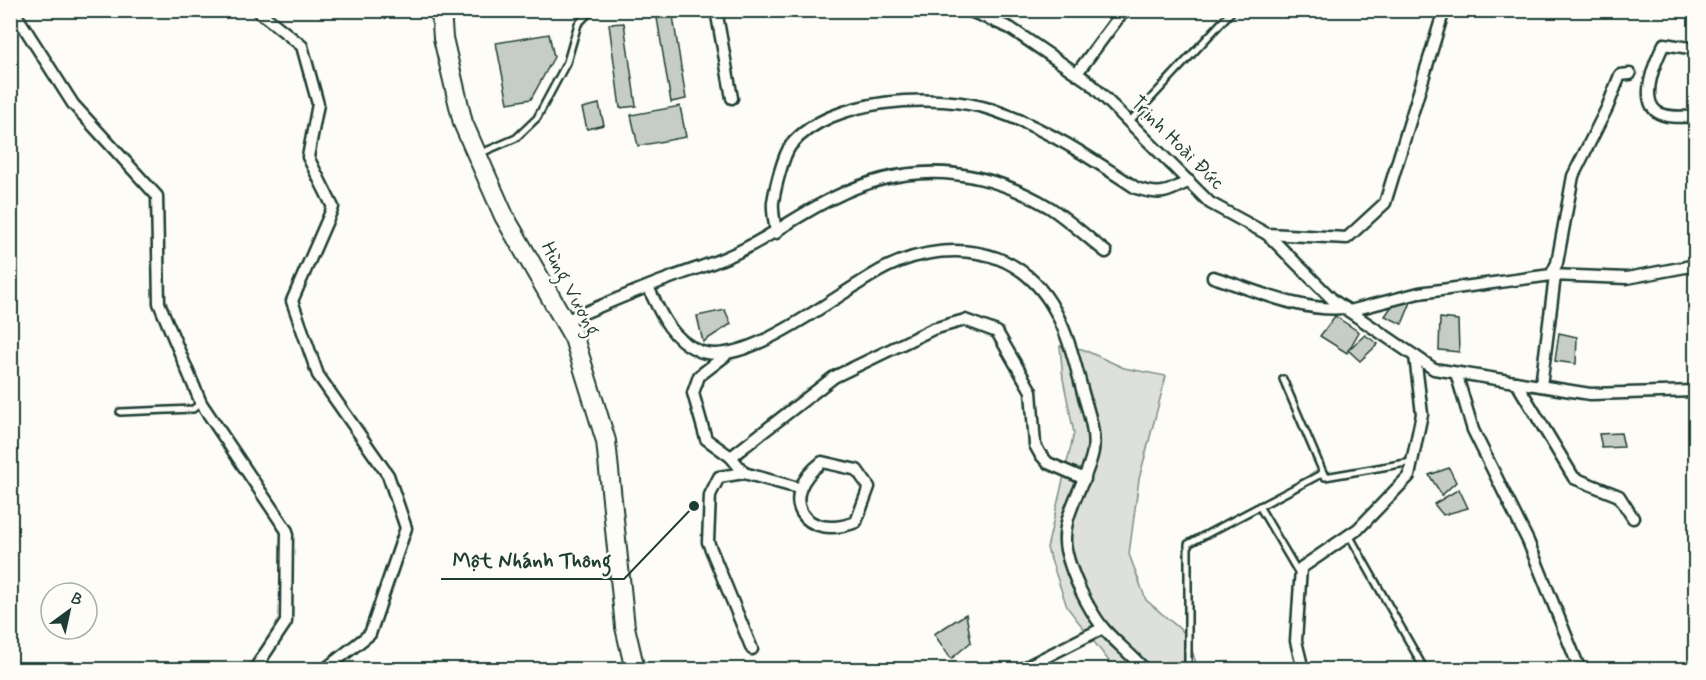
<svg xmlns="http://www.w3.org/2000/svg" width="1706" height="680" viewBox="0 0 1706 680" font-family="Mynerve,sans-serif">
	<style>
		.green { fill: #dde0db; stroke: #7e8e88; stroke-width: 1.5 }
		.building { fill: #c6cdc7; stroke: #1f3d34; stroke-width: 1.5 }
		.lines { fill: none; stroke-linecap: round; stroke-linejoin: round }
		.service-casing { stroke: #1f3d34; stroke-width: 10 }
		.minor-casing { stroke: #1f3d34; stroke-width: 15 }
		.trunk-casing { stroke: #1f3d34; stroke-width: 22 }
		.service { stroke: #fdfcf7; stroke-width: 5 }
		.minor { stroke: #fdfcf7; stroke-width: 10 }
		.trunk { stroke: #fdfcf7; stroke-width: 18 }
		.labels { text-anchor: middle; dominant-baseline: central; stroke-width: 5; stroke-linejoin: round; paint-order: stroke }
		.street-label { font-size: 20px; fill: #1f3d34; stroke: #fdfcf7 }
		.leader { fill: none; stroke: #1f3d34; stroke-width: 2 }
		.callout-dot { fill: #1f3d34; stroke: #fdfcf7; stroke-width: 2 }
		.callout-label { font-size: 21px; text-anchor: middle; font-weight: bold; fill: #1f3d34; stroke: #fdfcf7; stroke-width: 5; stroke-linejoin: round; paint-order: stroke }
	</style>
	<rect width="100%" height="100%" fill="#fdfcf7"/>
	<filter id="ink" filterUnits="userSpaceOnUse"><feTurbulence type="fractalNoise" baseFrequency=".0167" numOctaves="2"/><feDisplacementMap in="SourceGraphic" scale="12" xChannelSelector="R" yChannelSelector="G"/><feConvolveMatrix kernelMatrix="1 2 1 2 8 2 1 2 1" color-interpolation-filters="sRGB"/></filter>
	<g filter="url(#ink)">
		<polygon class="green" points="1060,346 1082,349 1124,368 1166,376 1139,479 1129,554 1146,600 1187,635 1198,669 1115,669 1067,607 1047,548 1074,433 1063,379"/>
		<g class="building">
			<polygon points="673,16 686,99 671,102 657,18"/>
			<polygon points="624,23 636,106 620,108 609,24"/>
			<polygon points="549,34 554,57 531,99 508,103 496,43"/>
			<polygon points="599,104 604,125 587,129 582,108"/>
			<polygon points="680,106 686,137 638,146 631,115"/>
			<polygon points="1396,300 1411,302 1402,324 1385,316"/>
			<polygon points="725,310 731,324 703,342 697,316"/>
			<polygon points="1335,316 1359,332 1347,353 1320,336"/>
			<polygon points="1440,318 1458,320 1459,352 1439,350"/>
			<polygon points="1559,333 1577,337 1576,364 1555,361"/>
			<polygon points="1365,335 1378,344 1360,361 1348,350"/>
			<polygon points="1621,433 1624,447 1602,448 1599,434"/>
			<polygon points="1449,468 1456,482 1442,495 1429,475"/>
			<polygon points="1459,489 1468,508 1443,515 1434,504"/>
			<polygon points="966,614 971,642 951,659 934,634"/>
		</g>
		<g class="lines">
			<g class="service-casing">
				<g id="service">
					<polyline points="1130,121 1233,10"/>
					<polyline points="479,154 516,138 537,118 567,62 578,24 592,10"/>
					<polyline points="1283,379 1325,477 1412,462"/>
					<polyline points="120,412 193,409 201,403"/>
					<polyline points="1259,506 1298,572"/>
					<polyline points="1349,535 1425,670"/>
					<polyline points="1188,670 1188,544 1323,473"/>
				</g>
			</g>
			<g class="minor-casing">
				<g id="minor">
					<polyline points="13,10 73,104 157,196 159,303 201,403 287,531 286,622 254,670"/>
					<polyline points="257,10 302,46 318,104 308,157 333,207 292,301 318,375 388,475 406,528 370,634 324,670"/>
					<polyline points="716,10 732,98"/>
					<polyline points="968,10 1010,28 1089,82 1210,203 1267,234 1347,238 1385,203 1444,10"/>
					<path d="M 1696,49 L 1664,44 C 1656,60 1639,98 1657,112 C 1667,119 1685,116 1696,117"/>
					<polyline points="1077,73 1124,10"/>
					<path d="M 776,233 C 775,223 772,212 773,202 C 775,189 783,155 791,145 C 830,97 937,92 993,110 C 1044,127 1091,158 1136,188 C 1160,196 1167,193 1189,181"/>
					<polyline points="1267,234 1334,301 1434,369 1590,394 1696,391"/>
					<polyline points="1551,275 1627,278 1696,265"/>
					<path d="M 1213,277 C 1255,290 1300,312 1345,308"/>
					<path d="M 648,287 C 660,312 670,338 697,350 C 744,373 843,288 887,267 C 920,251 961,245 997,258 C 1055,280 1069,339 1083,393 C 1088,411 1096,432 1093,451 C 1087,484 1059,516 1066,550 C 1072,576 1087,607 1103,628 C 1115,642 1132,655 1145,670"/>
					<polyline points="1349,311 1419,293 1551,275 1557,263 1573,176 1607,108 1620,75 1630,74"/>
					<path d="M 564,321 C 600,307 634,291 670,278 C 694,269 719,262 742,250 C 773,235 801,213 833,198 C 906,161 978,165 1049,207 C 1069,220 1088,238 1106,252"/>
					<polyline points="725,356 699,376 693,393 706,439 731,457 834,377 933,329 965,320 997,332 1031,391 1035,445 1040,454 1048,463 1085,479"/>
					<polyline points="1456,373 1473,430 1528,541 1580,670"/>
					<polyline points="1516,382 1574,478 1619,496 1633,518"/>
					<polyline points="1541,386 1555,276"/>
					<polyline points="731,457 744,473 719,477 710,495 708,542 752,649"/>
					<path d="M 822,462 L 857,470 L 869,487 L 856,522 C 804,542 775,498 822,462 Z"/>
					<polyline points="744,473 798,488"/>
					<polyline points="1020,670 1103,628"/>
					<polyline points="1303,670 1296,641 1301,568 1358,529 1409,476 1422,414 1415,356"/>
				</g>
			</g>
			<g class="trunk-casing">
				<polyline id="trunk" points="441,10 443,38 463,123 504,216 574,338 606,441 625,627 635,670"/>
			</g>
			<use href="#service" class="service"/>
			<use href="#minor" class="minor"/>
			<use href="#trunk" class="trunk"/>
		</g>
	</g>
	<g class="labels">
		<g class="street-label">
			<text transform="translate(1177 143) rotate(45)">Trịnh Hoài Đức</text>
			<text transform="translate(570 289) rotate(62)">Hùng Vương</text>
		</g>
	</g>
	<path class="leader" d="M694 506L624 579H441"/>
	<circle class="callout-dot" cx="694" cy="506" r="6"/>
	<g class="callout-label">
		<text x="532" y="567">Một Nhánh Thông</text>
	</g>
	<rect width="1706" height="680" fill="none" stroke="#fdfcf7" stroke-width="36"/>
	<rect x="18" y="18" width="1670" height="644" fill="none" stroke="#1f3d34" stroke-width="2" filter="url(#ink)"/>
	<g transform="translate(69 611) rotate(33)"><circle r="28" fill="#fdfcf7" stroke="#a4b0a9" stroke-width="1.5"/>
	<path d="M0-4.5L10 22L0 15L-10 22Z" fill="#1f3d34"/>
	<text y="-9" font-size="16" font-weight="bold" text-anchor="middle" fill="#1f3d34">B</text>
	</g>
</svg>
